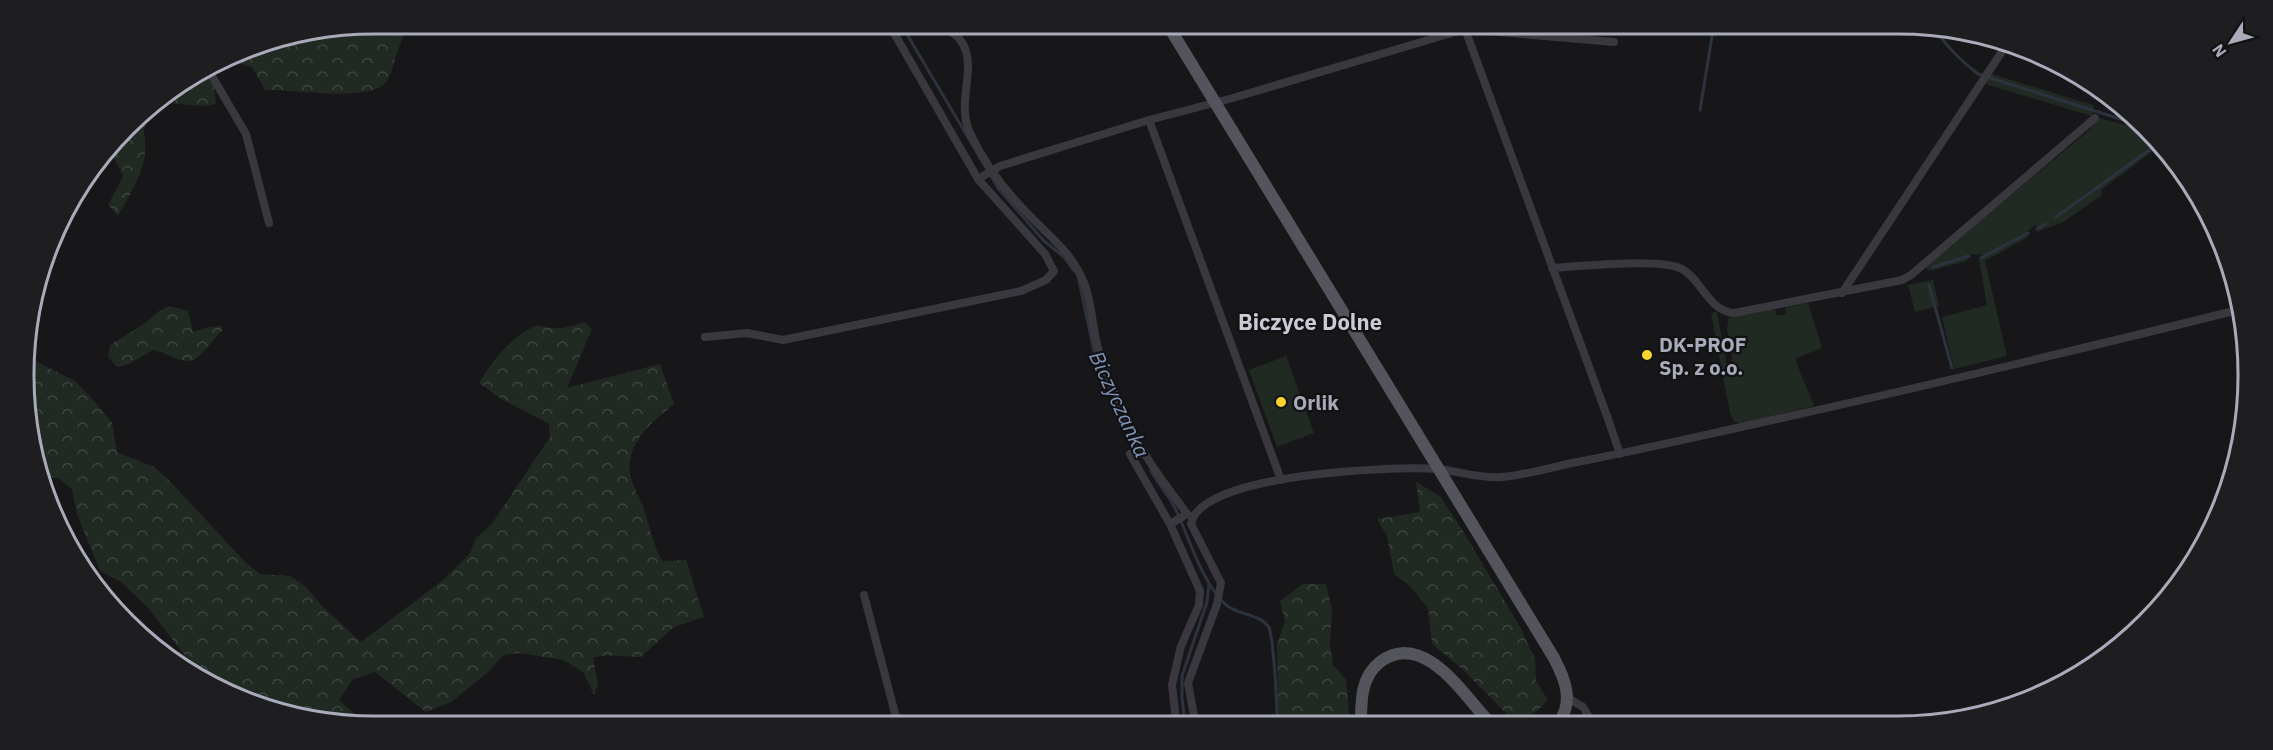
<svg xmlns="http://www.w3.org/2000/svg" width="2273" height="750" viewBox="0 0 2273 750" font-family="'IBM Plex Sans',sans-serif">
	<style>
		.green { fill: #212923 }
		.forest { fill: url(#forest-crowns) }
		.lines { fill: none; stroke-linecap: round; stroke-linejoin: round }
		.stream { stroke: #2c333e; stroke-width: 3 }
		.street { stroke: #38383e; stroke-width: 8 }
		.primary { stroke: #54545d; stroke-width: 12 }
		.poi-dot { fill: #f9d32f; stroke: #121214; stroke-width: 2 }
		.labels { text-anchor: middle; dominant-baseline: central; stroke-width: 4.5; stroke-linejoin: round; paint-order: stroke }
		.poi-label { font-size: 20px; font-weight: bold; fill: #a9abba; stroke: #121214; text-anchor: start }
		.water-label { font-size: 21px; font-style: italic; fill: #7f94b6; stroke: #121214 }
		.quarter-label { font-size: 22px; font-weight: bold; fill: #cacbd5; stroke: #121214 }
		.rim { fill: none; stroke: #a9abba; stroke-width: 3 }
	</style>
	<defs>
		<pattern id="forest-crowns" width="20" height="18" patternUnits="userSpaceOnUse" patternTransform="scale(1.5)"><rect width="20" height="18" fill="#212923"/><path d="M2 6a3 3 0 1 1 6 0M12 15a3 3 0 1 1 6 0" fill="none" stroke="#3e4541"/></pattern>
	</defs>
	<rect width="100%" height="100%" fill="#171719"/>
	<g class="green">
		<polygon points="1992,74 2093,105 2094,108 2092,116 1985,84"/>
		<polygon points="2099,118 2138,128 2157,148 2101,190 2102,195 2063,222 2037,232 2036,225 2027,231 2028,237 1985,261 2007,356 1954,369 1942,317 1987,305 1979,260 1983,255 1969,254 1967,261 1929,271 1925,267 2088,131"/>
		<polygon points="1933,280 1939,306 1915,312 1908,285"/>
		<polygon points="1808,303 1822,348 1795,359 1814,406 1742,424 1734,421 1730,413 1711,313 1717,312 1729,376 1735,377 1727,328 1729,316 1775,309 1777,316 1786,314 1785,308"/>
		<polygon points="1286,356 1314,433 1277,447 1249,370"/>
	</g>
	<g class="forest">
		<path d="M 375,24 L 409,24 C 405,33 401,41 398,50 C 393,61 393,75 384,84 C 365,102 292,89 265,90 L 252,67 L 238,63 L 221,63 L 241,51 Z"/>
		<path d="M 212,68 L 216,104 L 202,106 L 168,103 L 152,117 L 144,128 C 144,136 146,145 145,153 C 143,175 128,197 118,216 L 108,205 L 123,176 L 113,157 L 109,157 L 143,111 Z"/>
		<path d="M 169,306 L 188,311 L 193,332 L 209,327 L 222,326 L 222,331 C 211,339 201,363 185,361 C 174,359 164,352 153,350 L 129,364 L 117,367 L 108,357 L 110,345 L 144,324 L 159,311 Z"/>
		<path d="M 584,322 L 592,329 L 567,388 L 660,364 L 674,404 C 652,422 626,442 630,474 C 632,486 640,498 644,509 C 650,527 653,544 662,561 L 686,560 L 704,617 L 674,627 L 641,657 C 624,657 609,653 593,658 L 598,684 L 594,695 L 583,672 L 563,660 L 519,653 L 504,655 L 487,673 L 451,702 L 426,712 L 375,672 L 352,680 L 339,700 L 360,719 L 306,719 L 200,675 L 148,608 L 121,582 L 100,571 L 77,514 L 72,489 L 58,478 L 42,475 C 33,465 35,456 40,446 L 34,435 L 29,358 L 75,381 L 96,403 L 112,423 L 117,452 L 154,467 L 169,480 L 246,563 L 260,574 L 290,576 L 305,586 L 321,605 L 361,642 L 443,580 L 469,555 L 476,538 L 491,525 L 550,437 L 549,424 L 503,400 L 479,383 C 494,358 510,338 537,325 C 554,330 567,329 584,322 Z"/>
		<polygon points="1416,482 1440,496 1463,531 1520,627 1535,659 1536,681 1548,700 1537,711 1525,718 1509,716 1460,667 1432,644 1428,608 1409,585 1394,574 1387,536 1377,519 1420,512"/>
		<polygon points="1303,584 1326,584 1332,609 1330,645 1333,665 1346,680 1350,722 1278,721 1277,645 1285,621 1280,601"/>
	</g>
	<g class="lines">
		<g class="stream">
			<polyline points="902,26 998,188 1043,240 1064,257 1074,271"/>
			<path d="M 1936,31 C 1948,48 1961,61 1978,74 L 2133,123"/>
			<polyline points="1700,110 1713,30"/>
			<polyline points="2056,217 2155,146"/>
			<polyline points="2037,229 2046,224"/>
			<polyline points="1981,258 2028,233"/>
			<polyline points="1933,267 1969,256"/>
			<polyline points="1078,276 1096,361 1107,385"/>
			<polyline points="1929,285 1952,368"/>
			<path d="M 1151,471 C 1158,483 1167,494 1174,506 C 1189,536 1200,579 1224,603 C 1235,615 1258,613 1268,626 C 1274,634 1277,707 1277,721"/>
			<polyline points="1185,721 1182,699 1182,676 1207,602 1209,584"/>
		</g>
		<g class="street">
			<path d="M 944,26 C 949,31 957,35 961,41 C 979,67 955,101 970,133 C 984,163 1005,191 1028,214 C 1045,232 1067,249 1079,272 C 1093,297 1091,328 1100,355 C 1111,388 1127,424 1145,454 C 1157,475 1173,494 1187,514 L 1192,517"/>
			<polyline points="1465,29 1607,416 1620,454"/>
			<polyline points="209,71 246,134 269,223"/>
			<polyline points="1149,120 1281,480"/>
			<polyline points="978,179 1000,166 1149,120 1233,98 1465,29 1614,42"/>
			<path d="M 1552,268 C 1579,266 1661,258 1682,269 C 1703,281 1707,310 1734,313 L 1902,280 L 1911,275 L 2095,118"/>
			<polyline points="1842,293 2005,47"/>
			<polyline points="705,337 747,333 783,340 1021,291 1046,280 1054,271 1045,254 978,179 890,26"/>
			<polyline points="1130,454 1170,524 1200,591 1199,605 1181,646 1172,685 1176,721"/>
			<polyline points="1170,524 1187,514"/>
			<polyline points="864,595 897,721"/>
			<polyline points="1568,698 1583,707 1592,722"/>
			<path d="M 1195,721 L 1188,683 L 1217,604 L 1221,583 L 1191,524 C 1200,473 1394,466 1437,469 C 1458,471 1481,479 1502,477 C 1525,475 1549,468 1572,463 C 1625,453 1678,441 1732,429 C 1902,392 2073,351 2242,309"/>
		</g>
		<g class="primary">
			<path d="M 1169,27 L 1554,658 C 1565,679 1574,701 1559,722"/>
			<path d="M 1361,722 C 1361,700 1361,677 1380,662 C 1423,629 1464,695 1489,722"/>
		</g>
	</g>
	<g class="poi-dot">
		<circle cx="1647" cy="355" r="6"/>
		<circle cx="1281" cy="402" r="6"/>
	</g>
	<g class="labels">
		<g class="poi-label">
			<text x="1659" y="344">DK-PROF<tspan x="1659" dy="23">Sp. z o.o.</tspan></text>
			<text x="1293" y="402">Orlik</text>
		</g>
		<g class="water-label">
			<text transform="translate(1120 404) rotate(65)">Biczyczanka</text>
		</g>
		<g class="quarter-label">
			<text x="1310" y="321">Biczyce Dolne</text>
		</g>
	</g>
	<path d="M0 0H2273V750H0ZM374 34H1898A340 340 0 0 1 2238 374V376A340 340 0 0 1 1898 716H374A340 340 0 0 1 34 376V374A340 340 0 0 1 374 34Z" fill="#1e1e21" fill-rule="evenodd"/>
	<path class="rim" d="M374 34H1898A340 340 0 0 1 2238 374V376A340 340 0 0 1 1898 716H374A340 340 0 0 1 34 376V374A340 340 0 0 1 374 34Z"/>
	<g transform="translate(2231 42) rotate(234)" stroke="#121214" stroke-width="4.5" paint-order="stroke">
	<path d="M0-4.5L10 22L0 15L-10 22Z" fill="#a9abba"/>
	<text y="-9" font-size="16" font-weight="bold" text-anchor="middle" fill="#a9abba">N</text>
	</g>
</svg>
